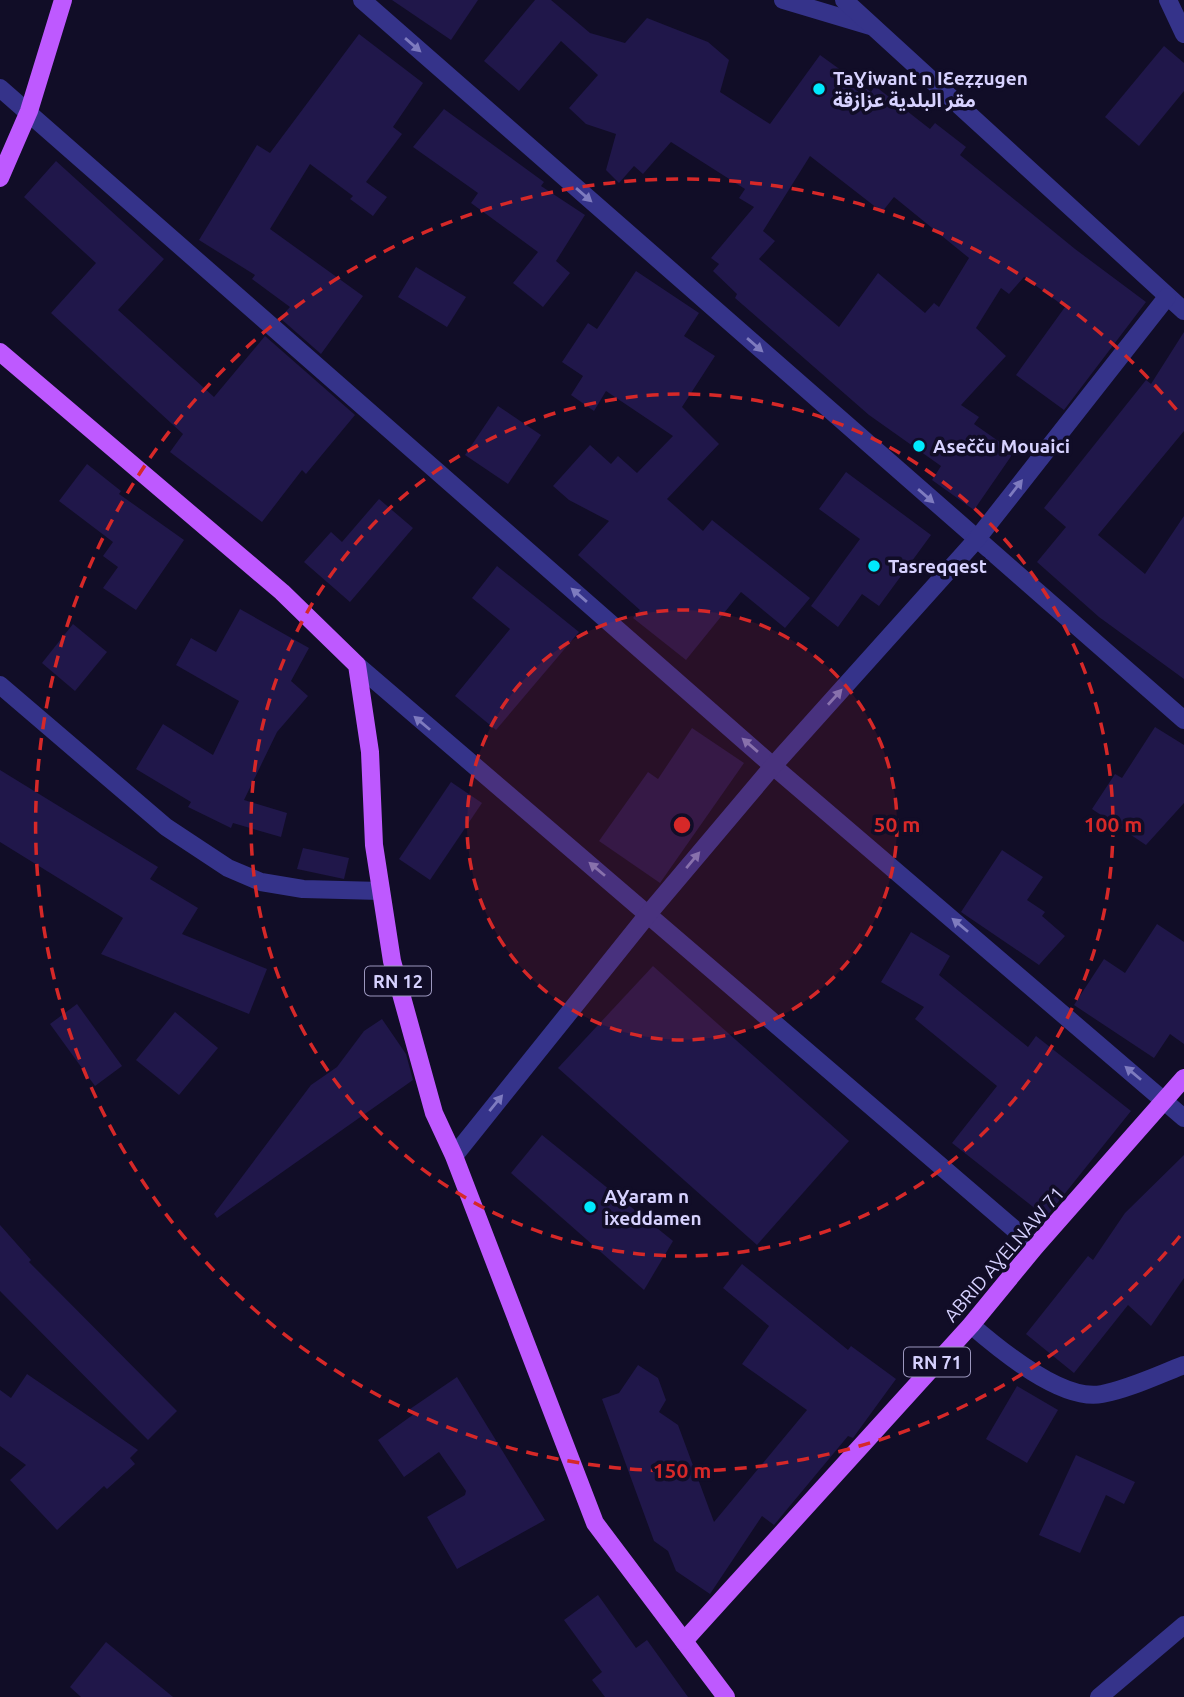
<svg xmlns="http://www.w3.org/2000/svg" width="1184" height="1697" viewBox="0 0 1184 1697" font-family="Ubuntu,'Noto Sans Arabic',sans-serif">
	<style>
		.building { fill: #20174a; fill-rule: evenodd }
		.lines { fill: none; stroke-linecap: round; stroke-linejoin: round }
		.street { stroke: #35338a; stroke-width: 18 }
		.primary { stroke: #be59ff; stroke-width: 18 }
		.oneway { fill: #7e7bbf }
		.ring { fill: none; stroke: #d62828; stroke-width: 3.5; stroke-dasharray: 12 9 }
		.poi-dot { fill: #00e9fd; stroke: #110d27; stroke-width: 2.5 }
		.labels { text-anchor: middle; dominant-baseline: central; stroke-width: 7; stroke-linejoin: round; paint-order: stroke }
		.shield { fill: #110d27; stroke: #9c97be; stroke-width: 2 }
		.shield-label { font-size: 18px; font-weight: bold; fill: #d7d2ff }
		.poi-label { font-size: 19px; font-weight: bold; fill: #d7d2ff; stroke: #110d27; text-anchor: start }
		.street-label { font-size: 19px; fill: #d7d2ff; stroke: #110d27 }
		.centre { fill: #d62828; stroke: #110d27; stroke-width: 3.5 }
		.ring-label { font-size: 21px; text-anchor: middle; font-weight: bold; fill: #d62828; stroke: #110d27; stroke-width: 7; stroke-linejoin: round; paint-order: stroke }
	</style>
	<rect width="100%" height="100%" fill="#110d27"/>
	<g class="building">
		<polygon points="392,0 478,0 451,40"/>
		<path d="M 535,0 L 551,0 L 590,33 L 625,43 L 647,18 L 708,42 L 729,60 L 720,92 L 770,124 L 820,55 L 871,92 L 875,86 L 930,129 L 935,123 L 966,147 L 960,155 L 1075,249 L 1146,302 L 1064,410 L 1016,375 L 1065,307 L 1024,277 L 1009,294 L 1001,288 L 976,328 L 1006,356 L 961,405 L 979,417 L 974,424 L 1014,452 L 974,510 L 932,480 L 941,466 L 869,415 L 735,298 L 737,294 L 713,271 L 719,264 L 711,258 L 754,207 L 739,198 L 745,189 L 671,142 L 643,174 L 634,166 L 619,183 L 606,170 L 616,134 L 586,124 L 569,108 L 598,75 L 561,41 L 519,91 L 484,61 ZM 810,156 L 882,212 L 894,197 L 969,258 L 939,307 L 934,303 L 925,313 L 878,273 L 839,327 L 759,259 L 775,241 L 763,231 Z"/>
		<polygon points="359,34 423,83 393,127 402,134 366,182 387,197 373,216 350,199 353,196 310,164 270,229 363,296 321,354 280,318 290,307 252,279 255,275 199,240 257,145 270,153"/>
		<polygon points="1164,46 1184,63 1184,91 1139,146 1105,117"/>
		<polygon points="444,109 544,182 541,186 585,215 556,261 570,273 543,307 513,283 538,252 471,203 478,193 413,147"/>
		<polygon points="56,161 164,259 118,310 214,397 265,336 355,415 306,474 302,470 262,522 170,452 183,434 51,313 96,263 24,197"/>
		<polygon points="416,267 466,297 447,327 398,297"/>
		<polygon points="636,271 699,313 684,336 715,356 682,407 719,444 667,499 703,531 712,520 810,598 785,628 741,592 686,660 633,618 640,610 578,555 609,521 569,500 553,486 590,445 611,464 618,456 637,473 673,436 606,391 594,411 571,395 583,376 562,362 588,323 597,329"/>
		<polygon points="1184,332 1184,431 1098,535 1145,574 1184,516 1184,679 1099,617 1037,562 1066,527 1044,508 1146,380 1151,384"/>
		<polygon points="498,406 541,435 508,484 465,455"/>
		<polygon points="87,464 121,491 119,494 184,540 136,610 103,588 118,567 103,556 113,542 59,501"/>
		<polygon points="846,472 931,535 879,606 862,594 838,627 811,606 860,539 819,509"/>
		<polygon points="379,499 413,528 350,602 304,562 331,532 342,542"/>
		<polygon points="497,566 579,632 496,730 455,696 510,629 472,598"/>
		<polygon points="240,609 309,648 291,681 308,696 277,732 244,800 287,813 281,837 233,823 231,828 188,807 191,802 136,769 163,724 213,755 239,701 176,665 191,638 216,652"/>
		<polygon points="73,624 107,652 75,691 42,663"/>
		<polygon points="1155,727 1184,745 1184,803 1146,845 1092,809 1115,774 1122,778"/>
		<polygon points="692,728 744,763 660,883 599,841 648,772 658,779"/>
		<polygon points="0,770 158,867 150,879 198,908 182,934 267,969 249,1014 101,954 123,918 0,842"/>
		<polygon points="451,782 482,803 430,880 399,859"/>
		<polygon points="303,848 349,858 344,879 297,869"/>
		<polygon points="1002,850 1043,877 1027,900 1045,912 1042,916 1065,936 1039,965 961,912"/>
		<polygon points="1157,924 1184,942 1184,1044 1170,1034 1154,1058 1074,1005 1104,959 1125,973"/>
		<polygon points="911,932 950,956 939,975 1028,1047 1036,1036 1131,1111 1046,1217 952,1143 997,1086 915,1019 924,1007 881,982"/>
		<polygon points="653,966 849,1141 757,1245 558,1068"/>
		<polygon points="77,1004 122,1066 95,1086 50,1024"/>
		<polygon points="175,1012 218,1048 179,1095 136,1060"/>
		<polygon points="382,1019 406,1054 413,1080 217,1218 214,1214 311,1085 337,1067 364,1031"/>
		<polygon points="542,1135 673,1241 644,1290 511,1173"/>
		<polygon points="1184,1155 1184,1278 1151,1326 1128,1305 1074,1373 1026,1334 1088,1256 1093,1260 1125,1213"/>
		<polygon points="0,1225 31,1260 29,1262 177,1411 148,1440 0,1291"/>
		<polygon points="742,1264 848,1350 851,1346 896,1379 853,1438 848,1436 774,1525 762,1516 710,1594 676,1571 668,1551 654,1541 602,1399 619,1393 638,1365 658,1378 666,1400 659,1412 678,1425 714,1522 807,1410 742,1364 769,1326 723,1288"/>
		<polygon points="27,1374 138,1450 130,1458 135,1464 107,1489 104,1486 57,1530 10,1480 26,1465 0,1446 0,1390 11,1398"/>
		<polygon points="457,1377 545,1520 457,1569 427,1517 465,1495 466,1491 439,1452 404,1477 378,1440 414,1414 410,1409"/>
		<polygon points="1017,1386 1058,1410 1027,1463 986,1439"/>
		<polygon points="1076,1455 1135,1482 1124,1504 1106,1495 1080,1553 1039,1535"/>
		<polygon points="598,1595 636,1648 647,1640 688,1697 605,1697 592,1680 602,1672 564,1620"/>
		<polygon points="106,1642 173,1697 81,1697 70,1687"/>
	</g>
	<g class="lines">
		<g class="street">
			<polyline points="362,0 1184,720"/>
			<polyline points="783,0 870,26"/>
			<polyline points="844,0 1184,311"/>
			<polyline points="1168,0 1184,34"/>
			<polyline points="0,88 773,766 1184,1118"/>
			<polyline points="357,665 1035,1247"/>
			<polyline points="0,685 166,827 228,868 261,882 303,889 381,891"/>
			<polyline points="454,1156 649,913 773,766 976,540 1167,297"/>
			<path d="M 971,1325 C 1000,1350 1062,1402 1102,1394 C 1129,1389 1158,1375 1184,1365"/>
			<polyline points="1099,1697 1184,1625"/>
		</g>
		<g class="primary">
			<polyline points="0,178 29,111 63,0"/>
			<polyline points="0,352 282,592 357,665 370,752 374,845 392,961 434,1113 454,1156 595,1523 726,1697"/>
			<polyline points="684,1641 971,1325 1035,1247 1184,1078"/>
		</g>
	</g>
	<defs><path id="oneway-solid" d="M-6-.8H1V-3.2L6.5 0L1 3.2V.8H-6Z" transform="scale(1.75)"/></defs>
	<g class="oneway">
		<use href="#oneway-solid" transform="translate(413 45) rotate(41)"/>
		<use href="#oneway-solid" transform="translate(584 195) rotate(41)"/>
		<use href="#oneway-solid" transform="translate(755 345) rotate(41)"/>
		<use href="#oneway-solid" transform="translate(1016 488) rotate(-52)"/>
		<use href="#oneway-solid" transform="translate(926 496) rotate(41)"/>
		<use href="#oneway-solid" transform="translate(579 595) rotate(-139)"/>
		<use href="#oneway-solid" transform="translate(835 697) rotate(-48)"/>
		<use href="#oneway-solid" transform="translate(422 723) rotate(-140)"/>
		<use href="#oneway-solid" transform="translate(750 745) rotate(-139)"/>
		<use href="#oneway-solid" transform="translate(693 860) rotate(-50)"/>
		<use href="#oneway-solid" transform="translate(597 869) rotate(-140)"/>
		<use href="#oneway-solid" transform="translate(960 925) rotate(-140)"/>
		<use href="#oneway-solid" transform="translate(1133 1073) rotate(-140)"/>
		<use href="#oneway-solid" transform="translate(496 1103) rotate(-51)"/>
	</g>
	<circle cx="682" cy="825" r="215" fill="#d62828" fill-opacity=".12"/>
	<g class="ring">
		<circle cx="682" cy="825" r="215"/>
		<circle cx="682" cy="825" r="431"/>
		<path d="M1180 1236A646 646 0 1 1 1180 414"/>
	</g>
	<g class="poi-dot">
		<circle cx="819" cy="89" r="7"/>
		<circle cx="919" cy="446" r="7"/>
		<circle cx="874" cy="566" r="7"/>
		<circle cx="590" cy="1207" r="7"/>
	</g>
	<g class="labels">
		<g class="shield">
			<rect x="365" y="966.5" width="66" height="29" rx="5"/>
			<rect x="904" y="1347.5" width="66" height="29" rx="5"/>
		</g>
		<g class="shield-label">
			<text x="398" y="981">RN 12</text>
			<text x="937" y="1362">RN 71</text>
		</g>
		<g class="poi-label">
			<text x="833" y="78">Taɣiwant n Iɛeẓẓugen<tspan x="833" dy="22">مقر البلدية عزازقة</tspan></text>
			<text x="933" y="446">Asečču Mouaici</text>
			<text x="888" y="566">Tasreqqest</text>
			<text x="604" y="1196">Aɣaram n<tspan x="604" dy="22">ixeddamen</tspan></text>
		</g>
		<g class="street-label">
			<text transform="translate(1004 1254) rotate(-49)">ABRID AƔELNAW 71</text>
		</g>
	</g>
	<circle cx="682" cy="825" r="10" class="centre"/>
	<g class="ring-label">
		<text x="897" y="832">50 m</text>
		<text x="1113" y="832">100 m</text>
		<text x="682" y="1478">150 m</text>
	</g>
</svg>
